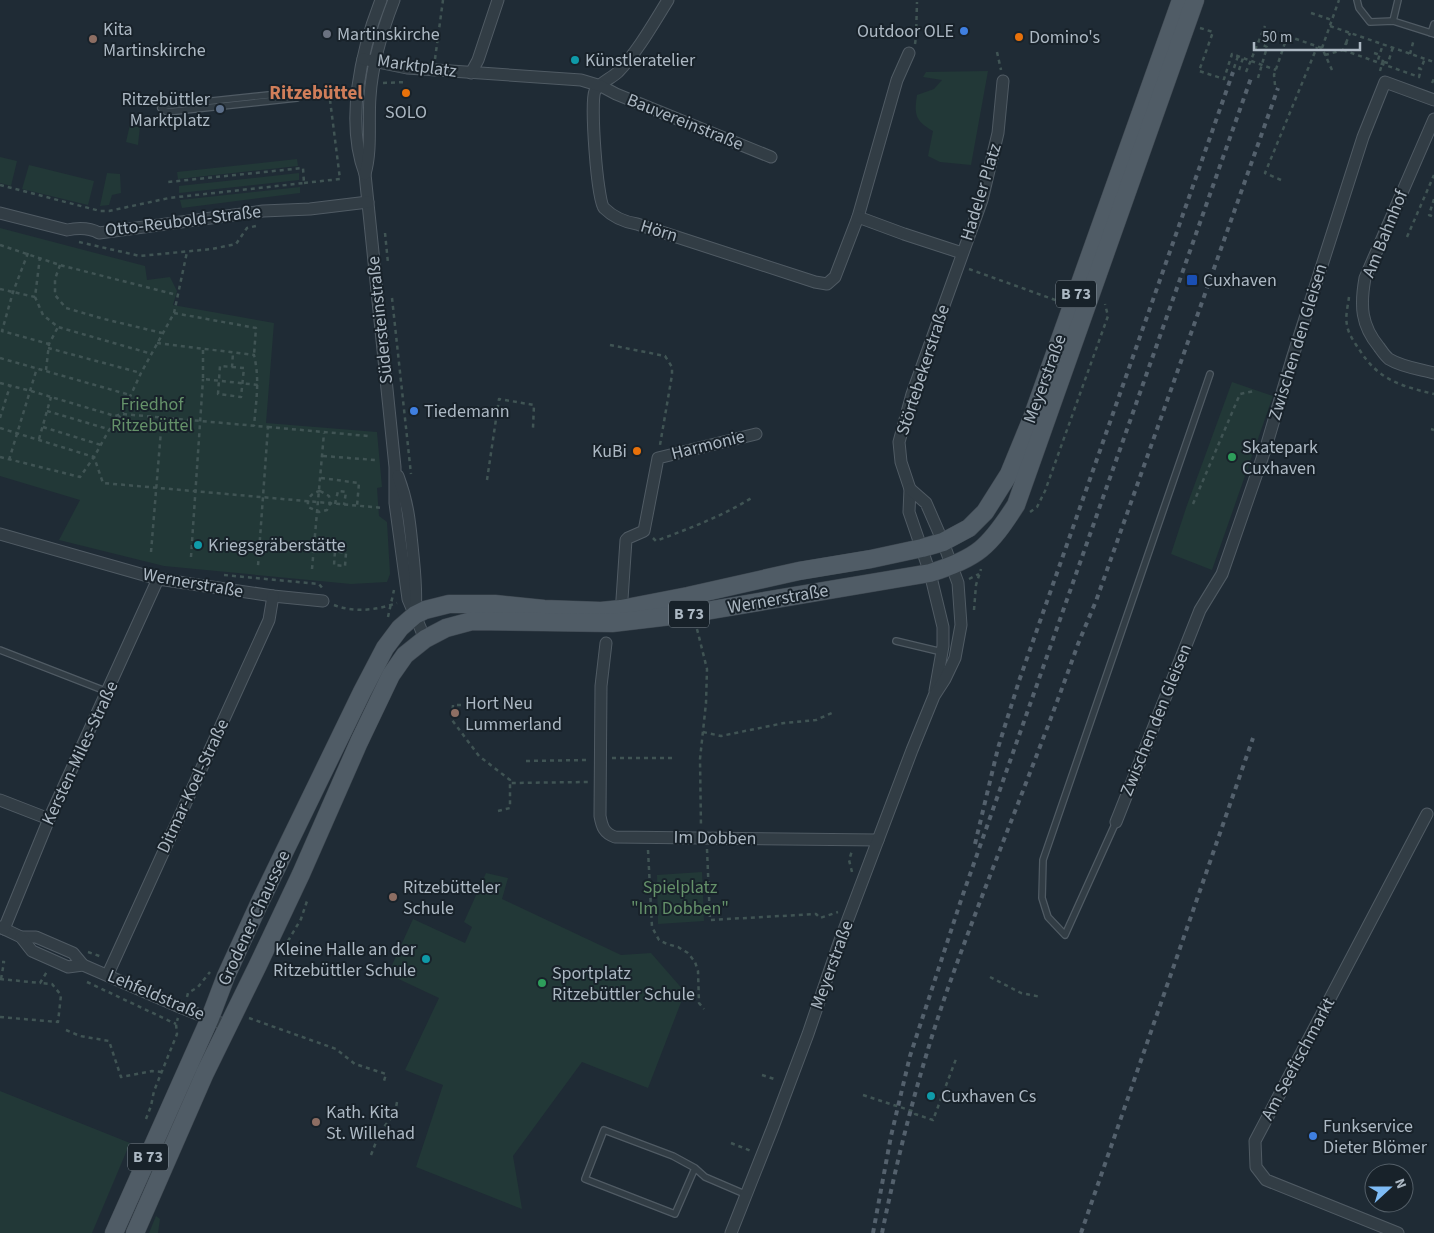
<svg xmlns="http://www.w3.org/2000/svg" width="1434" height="1233" viewBox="0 0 1434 1233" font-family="'Source Sans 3',sans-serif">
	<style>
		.green { fill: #223837 }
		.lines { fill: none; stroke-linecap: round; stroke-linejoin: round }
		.lane-casing { stroke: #505b64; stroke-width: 8 }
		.street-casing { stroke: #505b64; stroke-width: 13 }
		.primary-casing { stroke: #3c464f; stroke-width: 19 }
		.path { stroke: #405454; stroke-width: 2.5; stroke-dasharray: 4 4; stroke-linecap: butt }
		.lane { stroke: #323d45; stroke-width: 5.5 }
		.street { stroke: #323d45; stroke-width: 11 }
		.primary { stroke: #505c66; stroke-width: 18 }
		.rail { stroke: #54616d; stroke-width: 4; stroke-dasharray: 5 5; stroke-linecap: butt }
		.shop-dot { fill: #3f7fe0; stroke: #18222a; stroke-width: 2 }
		.worship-dot { fill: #6b7280; stroke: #18222a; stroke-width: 2 }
		.food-dot { fill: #e8710a; stroke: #18222a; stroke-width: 2 }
		.education-dot { fill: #8d6e63; stroke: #18222a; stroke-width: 2 }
		.culture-dot { fill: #0f9aa8; stroke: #18222a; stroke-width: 2 }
		.service-dot { fill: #5c6f8a; stroke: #18222a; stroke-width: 2 }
		.transit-dot { fill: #1a4fb4; stroke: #18222a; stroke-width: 2 }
		.leisure-dot { fill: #2e9e5b; stroke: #18222a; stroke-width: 2 }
		.labels { text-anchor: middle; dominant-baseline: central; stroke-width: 4; stroke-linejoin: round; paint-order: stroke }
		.shield { fill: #18222a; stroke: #808b95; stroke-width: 1 }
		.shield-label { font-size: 16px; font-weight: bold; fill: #acb8c3 }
		.poi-label { font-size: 18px; fill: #acb8c3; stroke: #18222a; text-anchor: start }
		.street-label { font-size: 18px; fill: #acb8c3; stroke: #18222a }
		.park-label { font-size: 18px; fill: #65926a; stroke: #18222a }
		.neighbourhood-label { font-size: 19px; font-weight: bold; fill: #d07e5a; stroke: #18222a }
	</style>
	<rect width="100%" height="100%" fill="#1f2b35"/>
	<g class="green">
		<path d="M 988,71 L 971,165 L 940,162 L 928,156 L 933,131 C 915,121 914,114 917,95 L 934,89 L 942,80 L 923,77 L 926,72 Z"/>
		<polygon points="131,120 140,126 138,145 126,142"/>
		<polygon points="0,157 17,161 11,186 0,183"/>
		<polygon points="297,159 298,166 178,179 177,172"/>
		<polygon points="29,165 94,181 88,205 22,189"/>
		<polygon points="107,173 120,174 121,193 112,195 109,205 100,206"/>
		<polygon points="299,173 299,180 179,193 179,186"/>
		<polygon points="300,187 300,193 182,208 180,200"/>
		<polygon points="0,228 145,266 147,280 170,277 177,291 173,305 274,323 266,423 377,432 382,487 377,488 379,516 387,522 390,574 387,582 351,584 164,566 59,540 80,500 0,476"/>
		<polygon points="1232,382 1273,396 1212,570 1171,554 1186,508"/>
		<polygon points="702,872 704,921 658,924 657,875"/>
		<polygon points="486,873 508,878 502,899 621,955 651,953 685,992 648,1088 582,1062 513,1156 522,1209 416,1167 443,1085 405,1070 439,998 388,974 413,919 465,943 472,927 464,922"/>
		<polygon points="0,1091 130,1143 92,1233 0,1233"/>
		<polygon points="156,1216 160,1219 158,1233 149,1233"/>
	</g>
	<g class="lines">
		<g class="lane-casing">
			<g id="lane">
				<polyline points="1357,0 1359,8 1370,22 1393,21 1434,34"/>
				<polyline points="1393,21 1398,0"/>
				<polyline points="1431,33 1434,24"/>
				<polyline points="161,108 167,112 297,98"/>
				<polyline points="161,108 165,106 297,92"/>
				<polyline points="896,641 942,652"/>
				<polyline points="0,650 108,692"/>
				<polyline points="1116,822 1065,935 1048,917 1042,898 1043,860 1210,374"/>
				<polyline points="695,1168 675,1214 585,1179 604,1130 673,1156 695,1168 705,1177 747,1195"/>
			</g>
		</g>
		<g class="street-casing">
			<g id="street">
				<path d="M 381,0 C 361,51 345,121 365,174 L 395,467 L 395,503 L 408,599 L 425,639"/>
				<path d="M 668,0 C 653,24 638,51 618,72 C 612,78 599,83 595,91 C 590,102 597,200 604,208 C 614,218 624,222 637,224 L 815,282 L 827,284 L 835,277 L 858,217 L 897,80 L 909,53"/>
				<polyline points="363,59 407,68 581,80 601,86 616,94 771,157"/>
				<polyline points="471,73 478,60 498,0"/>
				<path d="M 1434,119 L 1365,278 C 1360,306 1361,325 1379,347 C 1382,351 1385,356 1389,359 C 1402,367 1419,369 1434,373"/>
				<path d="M 365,174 C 372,150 368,122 370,97 C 372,63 382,31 394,0"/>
				<path d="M 0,213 L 67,230 C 77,228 90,228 99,233 L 263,211 L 310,209 L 368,202"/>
				<polyline points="858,217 904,234 962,253"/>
				<path d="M 398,476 C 409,505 410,526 413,555 C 415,575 417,593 415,613"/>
				<polyline points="0,534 158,579 273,596 323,601"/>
				<polyline points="621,614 626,540 628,538 644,531 658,458 756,434"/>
				<path d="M 606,643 L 601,686 L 600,816 C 602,827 604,833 615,837 L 878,840"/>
				<polyline points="935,691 943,646 943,627 930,573 909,512 910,489 901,462 899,442 912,394 982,200 998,133 1003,81"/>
				<polyline points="0,800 49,819"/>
				<polyline points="1116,822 1200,610 1222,574 1266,447 1292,359 1363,137 1385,82 1434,100"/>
				<polyline points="0,927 21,937 36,937 73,953 83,965"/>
				<polyline points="4,929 49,819 158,579"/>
				<polyline points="21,937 32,951 68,967 83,965 182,1008 228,1026"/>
				<polyline points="108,974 269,620 273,596"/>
				<polyline points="731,1233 773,1127 808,1034 839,943 912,750 934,696 945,679 955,658 961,625 958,583 943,542 926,503 910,489"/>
				<polyline points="1398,1233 1266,1180 1256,1167 1255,1141 1427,814"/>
			</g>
		</g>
		<g class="primary-casing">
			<g id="primary">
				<polyline points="114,1233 210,1018 226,976 259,904 362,692 385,648 400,628 415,615 425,610 449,604 495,604 544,609 601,611 621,609 688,596 799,571 871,559 922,548 943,542 969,528 985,512 1009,474 1032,418 1181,0"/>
				<path d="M 135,1233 L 205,1073 L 257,967 L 301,874 L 359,742 L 391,675 L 405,655 L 425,639 L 446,628 L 472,621 L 612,623 L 688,614 L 930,573 C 978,558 989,547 1016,505 L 1195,0"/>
			</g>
		</g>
		<g class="path">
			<polyline points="1311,13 1332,20"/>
			<polyline points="1330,26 1434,62"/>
			<polyline points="1200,28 1213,32 1199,71 1224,79 1232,54 1276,70"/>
			<polyline points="1346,43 1350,33"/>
			<polyline points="915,44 916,37 917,2"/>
			<polyline points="1343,50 1419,77 1421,69"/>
			<polyline points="997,52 1001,70"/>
			<polyline points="1374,53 1380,55"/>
			<polyline points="1410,54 1414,39"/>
			<polyline points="1325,55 1343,50 1346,43 1350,45"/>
			<polyline points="435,59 443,0"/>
			<polyline points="1384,62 1388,63 1393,47"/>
			<polyline points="1234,68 1238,56"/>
			<polyline points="1418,68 1421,69 1425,58"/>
			<polyline points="1239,70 1243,58"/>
			<polyline points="1332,70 1322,48 1339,0"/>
			<polyline points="1380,71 1383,61 1378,60 1383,44"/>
			<polyline points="1246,72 1265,26"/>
			<polyline points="1258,78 1267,47 1263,45 1270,30 1322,48"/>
			<polyline points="383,83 407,82"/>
			<polyline points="1432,83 1434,79"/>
			<polyline points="1275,85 1274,75 1287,37"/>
			<polyline points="1281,180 1265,173 1317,47"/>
			<polyline points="304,183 340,179 329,92 344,92"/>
			<polyline points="0,185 100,211 109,211 169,198 304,183 303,168 168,182"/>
			<polyline points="1434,199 1429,215 1434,217"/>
			<polyline points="385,233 388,263"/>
			<polyline points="1407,237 1434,175"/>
			<polyline points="79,242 140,256 212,249 236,244 247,228 256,226"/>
			<polyline points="0,245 60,265 177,295"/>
			<polyline points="28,253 13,292 2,331 49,344"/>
			<polyline points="40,257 35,297 43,315 58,327 152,354"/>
			<polyline points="60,265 55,279 55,295 66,308 104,319 162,333"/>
			<polyline points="969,269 1058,301"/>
			<polyline points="0,289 35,297"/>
			<path d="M 1349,297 C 1348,306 1345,316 1347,325 C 1348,333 1354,342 1359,349 C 1378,380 1401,386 1434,394"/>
			<polyline points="392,298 411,474"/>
			<polyline points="174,313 256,328 254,355"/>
			<path d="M 157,343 L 254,355 C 260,380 256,401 254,426"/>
			<polyline points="610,345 665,356 672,367 672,375 660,445"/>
			<polyline points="48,348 141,373"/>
			<polyline points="203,350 203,379 258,385"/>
			<polyline points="0,358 130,395"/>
			<polyline points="232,367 244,368 241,397 218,394 220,366 232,367 233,353"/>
			<polyline points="46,370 49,344 58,327"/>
			<polyline points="0,383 31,391 115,416 122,414 268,427 258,566"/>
			<polyline points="47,411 108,429"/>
			<polyline points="0,418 10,386"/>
			<polyline points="43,427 101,445"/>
			<polyline points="268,427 368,436"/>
			<polyline points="0,428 94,457 103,483 384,508"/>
			<polyline points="1431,429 1434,430"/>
			<polyline points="39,439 51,397"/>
			<polyline points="323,456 375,460"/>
			<polyline points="0,457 80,477 94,457 109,430 122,414 141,373 174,313 187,252"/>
			<polyline points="9,460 37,368"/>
			<polyline points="321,478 359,483 357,506"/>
			<polyline points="487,480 499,399 534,405 533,428"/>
			<path d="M 320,491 L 329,496 L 330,504 L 327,510 L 319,512 L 308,507 C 307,498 311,493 320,491 Z"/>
			<polyline points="335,504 338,491 346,492 344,505"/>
			<polyline points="1193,504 1240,394 1254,391"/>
			<polyline points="1030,512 1037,507 1045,491 1108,316 1105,304"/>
			<path d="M 653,538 L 656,541 C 690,528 723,516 753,497"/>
			<polyline points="315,548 346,553 345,566 334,565 335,551"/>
			<polyline points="151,552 162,418"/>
			<polyline points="191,557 203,379"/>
			<polyline points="312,569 324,433"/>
			<polyline points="224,575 319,584 323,589"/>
			<polyline points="969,579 979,574"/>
			<path d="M 334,605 C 355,613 377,610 397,603"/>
			<polyline points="974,610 976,585 981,569"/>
			<polyline points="388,617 394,590"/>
			<polyline points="697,629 707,669 706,703 700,759 701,827"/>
			<polyline points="461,705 453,705 452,720 479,756 510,780 510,783 589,782"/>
			<polyline points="703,732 721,736 784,723 816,720 834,712"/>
			<polyline points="612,758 672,758"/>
			<polyline points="526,761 589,760"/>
			<polyline points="498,811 510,808 510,783"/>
			<polyline points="707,849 710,920 816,914 820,918 838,912"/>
			<polyline points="648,850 652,927 659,940 667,944 678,947 688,953 695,962 698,971 699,1003 704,1009"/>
			<polyline points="852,872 849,860 852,851"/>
			<polyline points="288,941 301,919 307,901"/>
			<polyline points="88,952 102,957"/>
			<polyline points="990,977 1021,993 1041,997"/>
			<polyline points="0,979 40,983 48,970"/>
			<polyline points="1,979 4,962 2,962"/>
			<polyline points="87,982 176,1024"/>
			<polyline points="187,997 188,993 198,987 210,972"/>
			<polyline points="0,1017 58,1022 61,995 52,984 40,983"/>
			<polyline points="249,1018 336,1049 355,1064 386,1074 384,1081"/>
			<polyline points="66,1030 80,1036 109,1041 121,1077 152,1071 162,1072"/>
			<polyline points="762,1075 777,1080"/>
			<polyline points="863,1095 915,1112 915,1114 933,1120 956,1059"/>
			<polyline points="146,1119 151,1106 154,1091 177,1034 176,1024 178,1018"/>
			<polyline points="731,1143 751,1151"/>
			<polyline points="371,1155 380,1132 395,1113 397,1102"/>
		</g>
		<use href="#lane" class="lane"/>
		<use href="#street" class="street"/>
		<use href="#primary" class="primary"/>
		<g class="rail">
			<polyline points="975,844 998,748 1019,681 1233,72"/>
			<polyline points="873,1233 891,1136 910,1056 961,900 1251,78"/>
			<path d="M 882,1233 C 899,1150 920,1068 948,988 C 989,873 1037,760 1078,644 L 1096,601 L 1278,88"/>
			<polyline points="1081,1233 1253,738"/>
		</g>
	</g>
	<g class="shop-dot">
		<circle cx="964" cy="31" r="5"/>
		<circle cx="414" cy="411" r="5"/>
		<circle cx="1313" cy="1136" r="5"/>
	</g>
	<circle class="worship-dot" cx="327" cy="34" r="5"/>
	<g class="food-dot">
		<circle cx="1019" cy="37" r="5"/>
		<circle cx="406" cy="93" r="5"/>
		<circle cx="637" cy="451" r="5"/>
	</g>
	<g class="education-dot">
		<circle cx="93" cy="39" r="5"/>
		<circle cx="455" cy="713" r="5"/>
		<circle cx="393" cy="897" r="5"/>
		<circle cx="316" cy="1122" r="5"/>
	</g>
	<g class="culture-dot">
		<circle cx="575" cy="60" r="5"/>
		<circle cx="198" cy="545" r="5"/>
		<circle cx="426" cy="959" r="5"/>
		<circle cx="931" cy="1096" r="5"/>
	</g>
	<circle class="service-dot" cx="220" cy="109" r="5"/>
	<rect class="transit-dot" x="1186" y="274" width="12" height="12" rx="2.5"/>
	<g class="leisure-dot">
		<circle cx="1232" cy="457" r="5"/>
		<circle cx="542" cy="983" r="5"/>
	</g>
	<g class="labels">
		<g class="shield">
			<rect x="1056" y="280.5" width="40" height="27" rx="4"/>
			<rect x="669" y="600.5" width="40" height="27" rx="4"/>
			<rect x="128" y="1143.5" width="40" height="27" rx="4"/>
		</g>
		<g class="shield-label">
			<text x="1076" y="294">B 73</text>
			<text x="689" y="614">B 73</text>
			<text x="148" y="1157">B 73</text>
		</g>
		<g class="poi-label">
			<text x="103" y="29">Kita<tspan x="103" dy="21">Martinskirche</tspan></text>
			<text x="954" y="31" text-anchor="end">Outdoor OLE</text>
			<text x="337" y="34">Martinskirche</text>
			<text x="1029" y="37">Domino's</text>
			<text x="585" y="60">Künstleratelier</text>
			<text x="210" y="99" text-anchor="end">Ritzebüttler<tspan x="210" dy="21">Marktplatz</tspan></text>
			<text x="406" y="112" text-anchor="middle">SOLO</text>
			<text x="1203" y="280">Cuxhaven</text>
			<text x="424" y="411">Tiedemann</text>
			<text x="1242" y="447">Skatepark<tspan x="1242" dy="21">Cuxhaven</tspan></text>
			<text x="627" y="451" text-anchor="end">KuBi</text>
			<text x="208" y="545">Kriegsgräberstätte</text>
			<text x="465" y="703">Hort Neu<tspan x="465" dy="21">Lummerland</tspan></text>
			<text x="403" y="887">Ritzebütteler<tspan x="403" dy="21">Schule</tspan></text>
			<text x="416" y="949" text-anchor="end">Kleine Halle an der<tspan x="416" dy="21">Ritzebüttler Schule</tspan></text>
			<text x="552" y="973">Sportplatz<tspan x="552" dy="21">Ritzebüttler Schule</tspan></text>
			<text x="941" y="1096">Cuxhaven Cs</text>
			<text x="326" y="1112">Kath. Kita<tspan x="326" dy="21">St. Willehad</tspan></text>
			<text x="1323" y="1126">Funkservice<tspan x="1323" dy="21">Dieter Blömer</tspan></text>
		</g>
		<g class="street-label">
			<text transform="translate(417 66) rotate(8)">Marktplatz</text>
			<text transform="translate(685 122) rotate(22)">Bauvereinstraße</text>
			<text transform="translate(981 192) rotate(-73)">Hadeler Platz</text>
			<text transform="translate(183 221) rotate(-7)">Otto-Reubold-Straße</text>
			<text transform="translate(659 231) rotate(17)">Hörn</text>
			<text transform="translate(1385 234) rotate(-68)">Am Bahnhof</text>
			<text transform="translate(380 320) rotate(-96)">Südersteinstraße</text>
			<text transform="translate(1298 342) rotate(-73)">Zwischen den Gleisen</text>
			<text transform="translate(923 370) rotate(-72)">Störtebekerstraße</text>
			<text transform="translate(1045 379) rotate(-70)">Meyerstraße</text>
			<text transform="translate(708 445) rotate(-14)">Harmonie</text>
			<text transform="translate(193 583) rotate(10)">Wernerstraße</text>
			<text transform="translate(778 599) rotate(-10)">Wernerstraße</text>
			<text transform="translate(1156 720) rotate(-68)">Zwischen den Gleisen</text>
			<text transform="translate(80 753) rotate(-65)">Kersten-Miles-Straße</text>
			<text transform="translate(193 786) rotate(-65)">Ditmar-Koel-Straße</text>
			<text transform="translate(715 838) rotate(1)">Im Dobben</text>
			<text transform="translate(254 918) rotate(-65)">Grodener Chaussee</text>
			<text transform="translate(832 965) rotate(-70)">Meyerstraße</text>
			<text transform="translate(156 995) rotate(23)">Lehfeldstraße</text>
			<text transform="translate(1298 1059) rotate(-62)">Am Seefischmarkt</text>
		</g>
		<g class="park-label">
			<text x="152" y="404">Friedhof<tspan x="152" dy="21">Ritzebüttel</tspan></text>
			<text x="680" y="887">Spielplatz<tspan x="680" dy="21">"Im Dobben"</tspan></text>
		</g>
		<g class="neighbourhood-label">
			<text x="316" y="93">Ritzebüttel</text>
		</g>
	</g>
	<g transform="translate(1389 1188) rotate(69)"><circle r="24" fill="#18222a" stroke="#535e67"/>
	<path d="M0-4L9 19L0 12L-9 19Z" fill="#7ebbf5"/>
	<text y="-8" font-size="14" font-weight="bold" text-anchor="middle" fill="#acb8c3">N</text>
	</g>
	<path d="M1254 42v8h106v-8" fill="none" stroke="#acb8c3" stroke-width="2.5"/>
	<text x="1262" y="42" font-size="15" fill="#acb8c3" stroke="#18222a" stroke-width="4" paint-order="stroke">50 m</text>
</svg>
